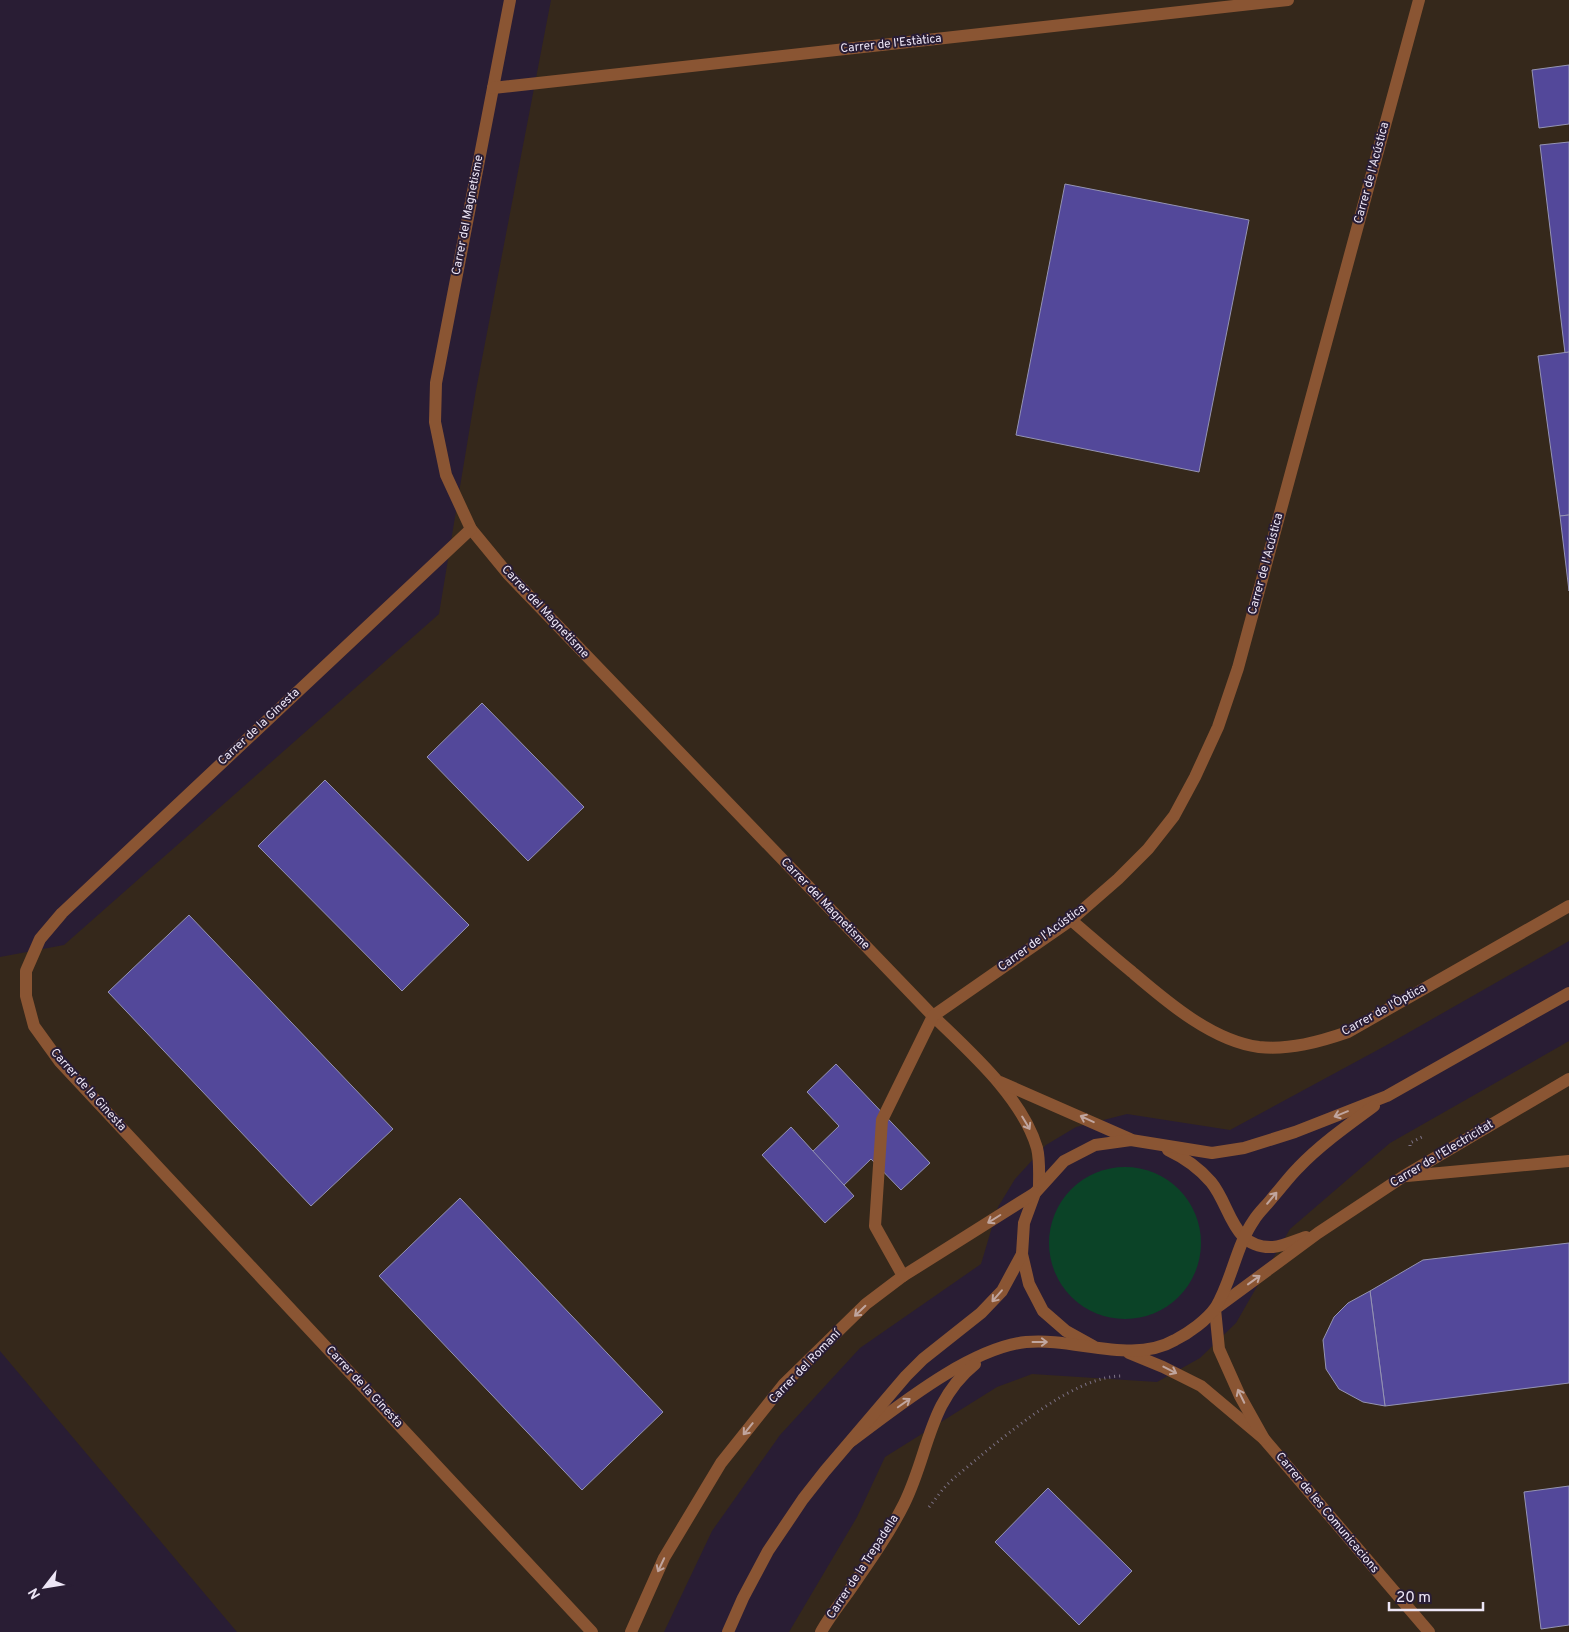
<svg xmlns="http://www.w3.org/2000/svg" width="1569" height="1632" viewBox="0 0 1569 1632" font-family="Overpass,sans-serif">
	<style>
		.industrial { fill: #35281b }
		.green { fill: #0b4327 }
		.building { fill: #53489a; stroke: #9594b3 }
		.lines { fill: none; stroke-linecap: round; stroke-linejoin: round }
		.path { stroke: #7c7286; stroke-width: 3; stroke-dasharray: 1 4; stroke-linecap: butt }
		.minor { stroke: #8a5533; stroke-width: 12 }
		.oneway { stroke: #c0a59e }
		.labels { text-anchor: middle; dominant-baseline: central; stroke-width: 4; stroke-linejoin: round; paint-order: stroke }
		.street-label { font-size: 12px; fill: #ede6f6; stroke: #291d34 }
	</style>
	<rect width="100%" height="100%" fill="#291d34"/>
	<g class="industrial">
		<polygon points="551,0 1569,0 1569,941 1385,1046 1230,1130 1127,1114 1076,1127 1046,1145 1015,1179 998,1207 981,1264 860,1348 780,1435 712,1531 664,1632 237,1632 0,1351 0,957 64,945 439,614 476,390"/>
		<polygon points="1569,1041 1569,1632 789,1632 857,1517 885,1457 997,1387 1032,1374 1157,1382 1200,1358 1236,1323 1290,1229 1390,1143"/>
	</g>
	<circle class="green" cx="1125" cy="1243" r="76"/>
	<g class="building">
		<polygon points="1569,65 1569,124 1539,128 1532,70"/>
		<polygon points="1569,142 1569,352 1565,353 1540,145"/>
		<polygon points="1065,184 1249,220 1199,472 1016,435"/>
		<polygon points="1569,352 1569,515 1560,516 1538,356"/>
		<polygon points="1569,515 1569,591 1560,516"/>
		<polygon points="482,703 584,807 528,861 427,757"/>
		<polygon points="325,780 469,925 402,991 258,846"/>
		<polygon points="189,915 393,1129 311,1206 108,992"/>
		<polygon points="836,1064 930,1163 901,1190 871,1159 841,1188 809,1155 839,1126 807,1092"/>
		<polygon points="791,1127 854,1196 825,1223 762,1155"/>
		<polygon points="460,1198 663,1412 582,1490 379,1276"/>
		<polygon points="1569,1243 1569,1383 1385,1406 1370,1291 1423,1260"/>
		<polygon points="1370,1291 1385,1406 1363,1402 1339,1389 1326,1369 1323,1340 1334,1317 1348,1303"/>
		<polygon points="1569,1486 1569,1625 1541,1629 1524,1492"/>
		<polygon points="1048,1488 1132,1571 1079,1625 995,1542"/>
	</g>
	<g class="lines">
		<g class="path">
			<polyline points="1410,1146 1410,1143 1424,1136"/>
			<path d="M 929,1507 C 935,1500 940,1492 946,1486 C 955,1476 968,1467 978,1458 C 1012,1430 1077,1375 1123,1376"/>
		</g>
		<g class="minor">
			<path d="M 510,0 L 436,383 L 435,422 L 446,475 L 471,529 L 508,574 L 933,1016 C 970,1052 1022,1097 1037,1148 C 1040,1160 1039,1174 1039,1187"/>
			<polyline points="493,88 1288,0"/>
			<polyline points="471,529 62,913 40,939 26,971 26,996 34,1026 60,1062 592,1632"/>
			<path d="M 1071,920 C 1091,937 1111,955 1132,972 C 1166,1001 1212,1041 1259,1047 C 1290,1050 1319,1042 1348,1032 L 1569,906"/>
			<polyline points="1000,1082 1130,1139"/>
			<path d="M 1168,1150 C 1185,1158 1199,1168 1211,1182 C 1231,1206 1232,1249 1273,1247 C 1284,1246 1296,1240 1306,1237"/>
			<polyline points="1407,1176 1569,1161"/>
			<polyline points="903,1276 875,1226 882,1120 933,1016 1071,920 1118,879 1148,849 1174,816 1195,777 1218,727 1238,668 1419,0"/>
			<polyline points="1093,1346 1066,1331 1043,1311 1029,1284 1022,1254 1024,1223 1035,1193 1064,1161 1095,1145 1131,1140 1212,1153 1244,1148 1295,1132 1387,1096 1569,993"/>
			<polyline points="1129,1353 1163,1367 1201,1386 1264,1439 1429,1632"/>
			<polyline points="1264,1439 1240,1396 1219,1349 1215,1309 1318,1233 1404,1176 1569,1079"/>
			<path d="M 850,1442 C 896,1408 969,1348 1026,1342 C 1074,1337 1132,1365 1175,1340 C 1189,1333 1207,1320 1216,1307 C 1232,1280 1236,1246 1254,1220 C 1259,1212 1267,1205 1273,1197 C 1281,1188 1289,1177 1298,1168 C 1320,1145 1348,1125 1374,1106"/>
			<polyline points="631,1632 664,1558 721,1463 784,1384 866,1304 903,1276 1035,1193"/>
			<polyline points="728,1632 743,1598 768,1551 803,1499 825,1471 906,1376 923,1359 981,1313 1002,1291 1022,1254"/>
			<path d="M 821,1632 C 828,1619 838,1606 847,1594 C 867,1565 888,1536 904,1504 C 929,1454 928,1402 975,1364"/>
		</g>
	</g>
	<defs><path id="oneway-shaft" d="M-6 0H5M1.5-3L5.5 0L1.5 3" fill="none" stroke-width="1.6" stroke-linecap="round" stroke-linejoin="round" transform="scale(1.25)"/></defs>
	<g class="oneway">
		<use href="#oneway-shaft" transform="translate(1341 1114) rotate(158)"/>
		<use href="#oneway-shaft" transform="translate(1087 1119) rotate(-155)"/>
		<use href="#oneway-shaft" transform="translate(1026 1123) rotate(59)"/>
		<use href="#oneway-shaft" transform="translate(1272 1198) rotate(-50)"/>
		<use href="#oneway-shaft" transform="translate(994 1219) rotate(148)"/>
		<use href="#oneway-shaft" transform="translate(1254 1280) rotate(-36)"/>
		<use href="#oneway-shaft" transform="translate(997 1296) rotate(131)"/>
		<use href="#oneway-shaft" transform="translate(860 1311) rotate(136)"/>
		<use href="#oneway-shaft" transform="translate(1040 1342)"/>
		<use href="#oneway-shaft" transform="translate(1170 1370) rotate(27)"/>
		<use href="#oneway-shaft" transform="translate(1241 1396) rotate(-116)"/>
		<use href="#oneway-shaft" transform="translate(904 1403) rotate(-35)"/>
		<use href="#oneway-shaft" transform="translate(748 1429) rotate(129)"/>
		<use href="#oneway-shaft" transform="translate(661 1565) rotate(115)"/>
	</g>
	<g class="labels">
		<g class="street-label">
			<text transform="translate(891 44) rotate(-6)">Carrer de l'Estàtica</text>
			<text transform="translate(1372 173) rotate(-75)">Carrer de l'Acústica</text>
			<text transform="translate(468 215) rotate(-79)">Carrer del Magnetisme</text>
			<text transform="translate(1266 564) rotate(-75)">Carrer de l'Acústica</text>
			<text transform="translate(545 612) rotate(47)">Carrer del Magnetisme</text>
			<text transform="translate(259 727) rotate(-43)">Carrer de la Ginesta</text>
			<text transform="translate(825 904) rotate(46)">Carrer del Magnetisme</text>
			<text transform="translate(1042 938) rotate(-36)">Carrer de l'Acústica</text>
			<text transform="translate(1384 1010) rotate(-29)">Carrer de l'Òptica</text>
			<text transform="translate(88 1090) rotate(48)">Carrer de la Ginesta</text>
			<text transform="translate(1442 1154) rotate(-31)">Carrer de l'Electricitat</text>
			<text transform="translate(805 1367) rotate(-46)">Carrer del Romaní</text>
			<text transform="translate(364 1387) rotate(47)">Carrer de la Ginesta</text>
			<text transform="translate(1327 1513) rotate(50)">Carrer de les Comunicacions</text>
			<text transform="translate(863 1567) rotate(-57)">Carrer de la Trepadella</text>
		</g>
	</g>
	<g transform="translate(45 1587) rotate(239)" stroke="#291d34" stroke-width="4" paint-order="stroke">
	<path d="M0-4L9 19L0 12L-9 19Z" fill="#ede6f6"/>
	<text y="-8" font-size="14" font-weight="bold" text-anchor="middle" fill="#ede6f6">N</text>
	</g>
	<path d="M1389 1602v8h94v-8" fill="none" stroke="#ede6f6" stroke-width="2.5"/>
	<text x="1396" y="1602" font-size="15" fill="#ede6f6" stroke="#291d34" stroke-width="4" paint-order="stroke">20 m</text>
</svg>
